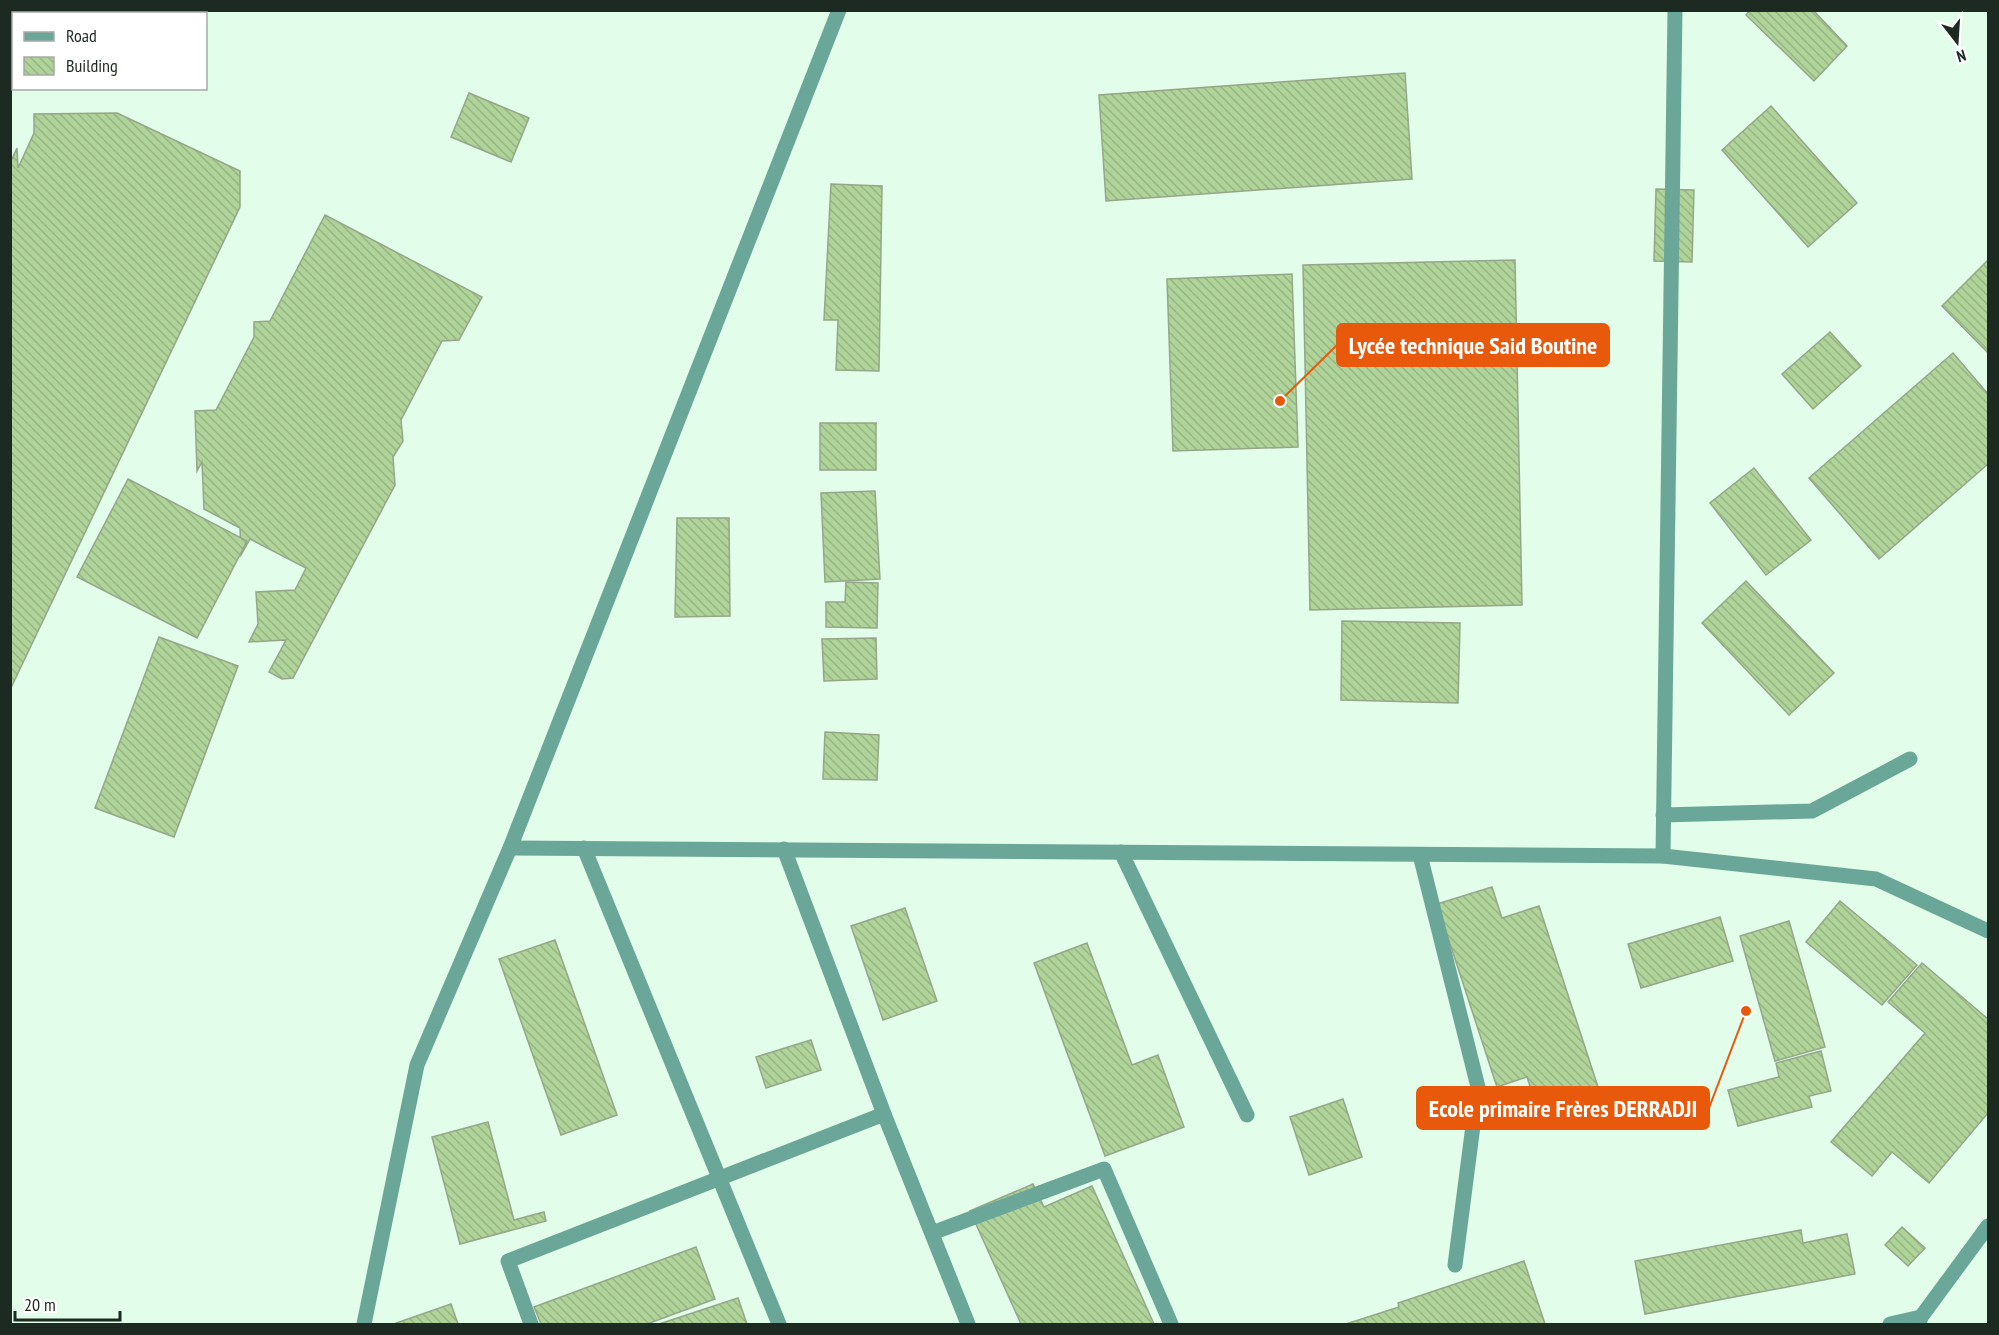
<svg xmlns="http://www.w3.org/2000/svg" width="1999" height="1335" viewBox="0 0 1999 1335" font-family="'PT Sans Narrow',sans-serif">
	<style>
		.building { fill: url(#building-back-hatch); stroke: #94a789; stroke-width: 1.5 }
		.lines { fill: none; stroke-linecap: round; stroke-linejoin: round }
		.minor { stroke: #6ba798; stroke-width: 15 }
		.leader { fill: none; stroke: #e8590c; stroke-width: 2 }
		.callout-dot { fill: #e8590c; stroke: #fff; stroke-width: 2 }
		.callout { fill: #e8590c; stroke: #e8590c; stroke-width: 2 }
		.callout-label { font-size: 24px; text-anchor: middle; font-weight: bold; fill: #fff }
	</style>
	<defs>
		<pattern id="building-back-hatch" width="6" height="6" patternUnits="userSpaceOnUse" patternTransform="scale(1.5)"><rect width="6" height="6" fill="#b0d399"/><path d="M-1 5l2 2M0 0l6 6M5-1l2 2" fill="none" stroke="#97b584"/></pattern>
	</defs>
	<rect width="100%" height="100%" fill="#e2fdea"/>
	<g class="building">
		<polygon points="1750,10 1813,10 1847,46 1814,81 1746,15"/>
		<polygon points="1405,73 1412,179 1106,201 1099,95"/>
		<polygon points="469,93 529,118 511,162 451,137"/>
		<polygon points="1771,106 1857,203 1808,247 1722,150"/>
		<polygon points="117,113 240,171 240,207 10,690 10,163 17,148 18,168 34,133 34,114"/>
		<polygon points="831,184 882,186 879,371 836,370 838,320 824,320"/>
		<polygon points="1656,189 1694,190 1692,262 1654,261"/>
		<polygon points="325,215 482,297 459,340 442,341 401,420 403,441 393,457 395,485 293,678 282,679 269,672 286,640 249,642 258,624 256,592 295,590 306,568 250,539 241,555 240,528 204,509 202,462 197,471 195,411 216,410 254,337 254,322 270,321"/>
		<polygon points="1515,260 1522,605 1310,610 1303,265"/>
		<polygon points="1988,260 1988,353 1942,306"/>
		<polygon points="1292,274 1298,447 1173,451 1167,279"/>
		<polygon points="1830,332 1861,366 1813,409 1782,374"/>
		<polygon points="1953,353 1988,394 1988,464 1879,559 1809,478"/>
		<rect x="820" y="423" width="56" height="47"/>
		<polygon points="1754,468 1811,540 1766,575 1710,503"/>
		<polygon points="128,479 247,541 197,638 77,577"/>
		<polygon points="875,491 880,579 825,582 821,493"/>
		<polygon points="677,518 729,518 730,616 675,617"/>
		<polygon points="1746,581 1834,673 1789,715 1702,623"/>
		<polygon points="846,582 878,583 877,628 826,627 826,602 845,602"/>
		<polygon points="1342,621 1460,623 1458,703 1341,700"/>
		<polygon points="159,637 238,666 174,837 95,808"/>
		<polygon points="876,638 877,679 824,681 822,639"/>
		<polygon points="825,732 879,735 877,780 823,779"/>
		<polygon points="1492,887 1502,918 1539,906 1599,1090 1538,1110 1527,1077 1497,1087 1437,904"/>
		<polygon points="1840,901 1917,965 1882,1005 1806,942"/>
		<polygon points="905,908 937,1001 883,1020 851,926"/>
		<polygon points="1720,917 1733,961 1641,988 1628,944"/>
		<polygon points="1789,921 1825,1047 1775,1061 1740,936"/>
		<polygon points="555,940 617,1115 561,1135 499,959"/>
		<polygon points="1087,943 1132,1065 1158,1055 1184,1127 1105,1156 1034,963"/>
		<polygon points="1922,963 1988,1019 1988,1113 1929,1183 1892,1152 1872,1176 1831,1142 1925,1033 1888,1002"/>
		<polygon points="811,1040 821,1070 766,1088 756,1057"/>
		<polygon points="1821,1051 1831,1091 1809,1096 1812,1107 1738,1126 1728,1090 1779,1077 1776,1063"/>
		<polygon points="1343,1099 1362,1157 1309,1175 1290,1117"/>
		<polygon points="488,1122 514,1220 544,1212 546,1221 460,1244 432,1137"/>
		<polygon points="1033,1184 1044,1207 1092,1186 1154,1324 1021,1324 970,1211"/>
		<polygon points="1902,1227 1925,1248 1908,1266 1885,1245"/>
		<polygon points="1801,1230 1803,1243 1847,1234 1855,1274 1645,1314 1635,1261"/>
		<polygon points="696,1247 715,1299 647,1324 541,1324 534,1307"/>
		<polygon points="1524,1261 1545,1324 1346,1324 1399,1307 1398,1303"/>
		<polygon points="738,1298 747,1324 659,1324"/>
		<polygon points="451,1304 458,1324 397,1324 396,1323"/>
	</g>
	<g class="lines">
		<g class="minor">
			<polyline points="1663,815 1812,811 1910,759"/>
			<polyline points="510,848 1663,856 1876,879 1988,931"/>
			<polyline points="584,848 779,1324"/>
			<polyline points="1121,852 1247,1115"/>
			<polyline points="1420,855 1478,1087 1455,1265"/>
			<polyline points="1663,856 1675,10"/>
			<polyline points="884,1114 968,1324"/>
			<polyline points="932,1233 1104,1169 1171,1324"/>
			<polyline points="364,1324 417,1065 510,848 839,10"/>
			<polyline points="531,1324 508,1261 884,1114 784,849"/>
			<polyline points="1890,1324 1921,1317"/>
			<polyline points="1919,1324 1921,1317 1988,1226"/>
		</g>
	</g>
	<path class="leader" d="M1280 401L1337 345M1746 1011L1709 1108"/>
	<g class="callout-dot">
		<circle cx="1280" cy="401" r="6"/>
		<circle cx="1746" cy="1011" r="6"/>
	</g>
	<g class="callout">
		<rect x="1337" y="324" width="272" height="42" rx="6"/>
		<rect x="1417" y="1087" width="292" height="42" rx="6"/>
	</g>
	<g class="callout-label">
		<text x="1473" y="354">Lycée technique Said Boutine</text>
		<text x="1563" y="1117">Ecole primaire Frères DERRADJI</text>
	</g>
	<rect width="1999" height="1335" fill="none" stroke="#1d2a21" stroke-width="24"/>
	<rect x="12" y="12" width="195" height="78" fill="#ffffff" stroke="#a5aaa6" stroke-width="1.5"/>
	<rect x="24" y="32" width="30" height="9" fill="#6ba798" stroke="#a5aaa6" stroke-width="1.5"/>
	<text x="66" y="42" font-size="18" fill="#1d2a21">Road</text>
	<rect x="24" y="57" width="30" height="18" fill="url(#building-back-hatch)" stroke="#a5aaa6" stroke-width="1.5"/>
	<text x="66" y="72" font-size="18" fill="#1d2a21">Building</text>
	<g transform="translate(1957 42) rotate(163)" stroke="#ffffff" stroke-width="4.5" paint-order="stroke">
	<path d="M0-4.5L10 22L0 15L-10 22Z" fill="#1d2a21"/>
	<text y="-9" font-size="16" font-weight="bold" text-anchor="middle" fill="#1d2a21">N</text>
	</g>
	<path d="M15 1311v9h105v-9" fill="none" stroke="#1d2a21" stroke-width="3"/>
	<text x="24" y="1311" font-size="18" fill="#1d2a21" stroke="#ffffff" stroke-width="4.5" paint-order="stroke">20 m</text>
</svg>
